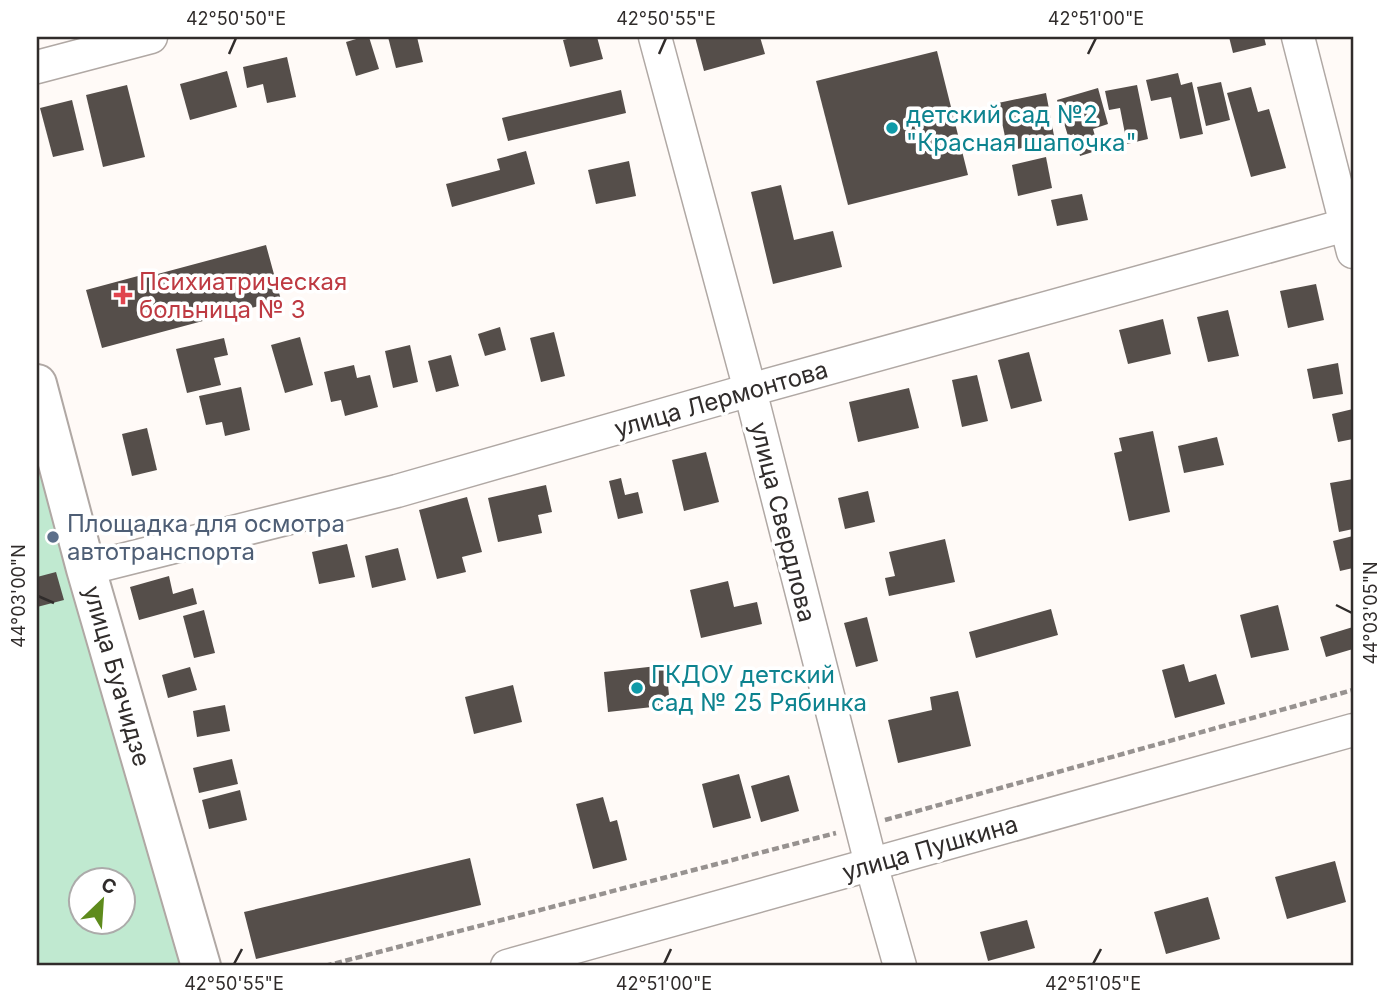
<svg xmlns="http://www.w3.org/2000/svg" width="1390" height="1003" viewBox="0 0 1390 1003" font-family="Inter,sans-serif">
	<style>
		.green { fill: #c0e9d0; fill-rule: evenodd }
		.building { fill: #554e4a }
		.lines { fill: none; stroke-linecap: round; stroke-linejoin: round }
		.minor-casing { stroke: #b0a8a4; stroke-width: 35 }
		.major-casing { stroke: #b0a8a4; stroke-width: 42 }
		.path { stroke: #979290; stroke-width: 4.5; stroke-dasharray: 7 3.5; stroke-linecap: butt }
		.minor { stroke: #fff; stroke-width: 32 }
		.major { stroke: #fff; stroke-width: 38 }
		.ticks { fill: none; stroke: #302c2b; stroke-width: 2.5 }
		.culture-dot { fill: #0f9aa8; stroke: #fff; stroke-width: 2.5 }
		.health-dot { fill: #e0444e; stroke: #fff; stroke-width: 2.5 }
		.service-dot { fill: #5c6f8a; stroke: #fff; stroke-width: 2.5 }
		.labels { text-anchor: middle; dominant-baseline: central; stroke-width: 7; stroke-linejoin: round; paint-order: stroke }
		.culture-label { font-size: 24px; fill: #0d838f; stroke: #fff; text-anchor: start }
		.health-label { font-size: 24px; fill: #be3a42; stroke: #fff; text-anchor: start }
		.street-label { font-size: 24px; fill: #302c2b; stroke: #fff }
		.service-label { font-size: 24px; fill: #4e5e75; stroke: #fff; text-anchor: start }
		.neatline { fill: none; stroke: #302c2b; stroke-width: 2.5 }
		.ticks-label { font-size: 18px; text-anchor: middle; fill: #302c2b }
	</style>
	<rect width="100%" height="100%" fill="#fffaf7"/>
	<path class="green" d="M 37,433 L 181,966 L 37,966 ZM 80,880 L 122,880 L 122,922 L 80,922 Z"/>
	<g class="building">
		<polygon points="363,37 369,37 379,69 356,76 346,42"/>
		<polygon points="388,37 417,37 423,62 396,68"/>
		<polygon points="575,37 597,37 603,59 570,67 563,40"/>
		<polygon points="695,37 760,37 765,54 704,71"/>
		<polygon points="1229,37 1264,37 1266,45 1233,53"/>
		<polygon points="937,51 968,175 848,205 816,81"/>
		<polygon points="287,57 296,97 267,103 263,84 247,88 243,67"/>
		<polygon points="227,71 237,107 190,120 180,84"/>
		<polygon points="1178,73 1181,85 1192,82 1203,134 1180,139 1171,97 1151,101 1146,80"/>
		<polygon points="1221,82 1230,120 1206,126 1197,87"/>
		<polygon points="127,85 145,157 103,167 86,95"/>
		<polygon points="1137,85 1148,139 1127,144 1120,108 1109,110 1105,91"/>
		<polygon points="1251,87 1258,112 1269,109 1286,168 1251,177 1227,93"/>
		<polygon points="1098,88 1108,124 1093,129 1099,150 1080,156 1074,134 1068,136 1057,100"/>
		<polygon points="621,90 626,113 508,141 502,118"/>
		<polygon points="1046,93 1055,141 1008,151 998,103"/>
		<polygon points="72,100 84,150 53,157 40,108"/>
		<polygon points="526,151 535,184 452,207 446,184 500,170 497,159"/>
		<polygon points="1046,157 1052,188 1018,196 1012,165"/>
		<polygon points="629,161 636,196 596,204 588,170"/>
		<polygon points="781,185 794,240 833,231 842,267 773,284 751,192"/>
		<polygon points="1082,194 1088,220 1057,226 1051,200"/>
		<polygon points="266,245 281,300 102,348 86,290 138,276 139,279"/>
		<polygon points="1316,284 1324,320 1288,328 1280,291"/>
		<polygon points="1228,310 1239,356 1208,362 1197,317"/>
		<polygon points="1163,319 1171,354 1128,364 1119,330"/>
		<polygon points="500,327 506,350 485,356 478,334"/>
		<polygon points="554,332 565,376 541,382 530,338"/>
		<polygon points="300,337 313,385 285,393 271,345"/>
		<polygon points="224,338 228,355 214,358 221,385 187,393 176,349"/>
		<polygon points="410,345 418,382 393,388 385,351"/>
		<polygon points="1029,352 1042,401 1011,409 998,360"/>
		<polygon points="451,355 459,386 436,392 428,361"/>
		<polygon points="1338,363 1343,394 1313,399 1307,369"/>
		<polygon points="354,365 357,378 370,375 378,407 345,416 341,400 331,402 324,372"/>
		<polygon points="977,375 988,421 962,427 952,380"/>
		<polygon points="241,387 250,430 225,436 222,422 206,425 199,396"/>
		<polygon points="909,388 919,428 858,442 849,402"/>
		<polygon points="1353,409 1353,439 1338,442 1332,414"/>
		<polygon points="147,428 157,470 132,476 122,434"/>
		<polygon points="1153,431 1170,512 1129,521 1114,453 1122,451 1119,438"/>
		<polygon points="1217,437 1224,465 1184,473 1178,446"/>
		<polygon points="706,452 719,502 684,511 672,460"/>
		<polygon points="621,478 625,495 638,492 643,513 618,519 609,481"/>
		<polygon points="1353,479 1353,529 1339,532 1330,483"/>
		<polygon points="546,485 552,512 538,515 542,533 498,542 488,498"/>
		<polygon points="868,491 875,522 845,529 838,498"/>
		<polygon points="467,497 482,552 462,557 466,572 437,579 419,510"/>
		<polygon points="1353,536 1353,568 1340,571 1333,541"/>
		<polygon points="945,539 955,582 889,596 885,578 895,576 889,552"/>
		<polygon points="347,544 355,577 319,584 312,552"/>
		<polygon points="398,548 406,580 372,588 365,556"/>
		<polygon points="56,572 64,600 37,607 37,577"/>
		<polygon points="169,576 173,594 193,588 197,604 139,620 130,587"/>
		<polygon points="728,581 734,607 757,602 762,624 701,638 690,590"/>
		<polygon points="1278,605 1289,650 1251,658 1240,615"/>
		<polygon points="1051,609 1058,635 976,658 969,632"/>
		<polygon points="204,610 215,653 194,658 183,616"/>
		<polygon points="867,617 878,661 856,667 844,623"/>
		<polygon points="1353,627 1353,649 1326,657 1320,637"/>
		<polygon points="1184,664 1189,682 1216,674 1225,704 1175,718 1162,670"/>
		<polygon points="666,665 670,705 608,712 604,672"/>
		<polygon points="190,667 197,690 168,698 162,675"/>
		<polygon points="513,685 522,722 474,734 465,697"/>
		<polygon points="958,691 971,746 898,763 888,720 932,710 930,697"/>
		<polygon points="225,705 230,731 197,737 193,711"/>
		<polygon points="232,759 238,784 199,793 193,768"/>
		<polygon points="739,774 751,818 713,828 702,784"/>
		<polygon points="789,775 799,811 761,822 751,786"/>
		<polygon points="240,790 247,820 209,829 202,800"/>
		<polygon points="603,797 610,822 617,820 627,860 593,869 576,804"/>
		<polygon points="470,858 481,905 256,959 244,912"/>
		<polygon points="1335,861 1346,902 1287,919 1275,877"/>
		<polygon points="1208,897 1220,939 1166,954 1154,912"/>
		<polygon points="1027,920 1035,948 988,961 980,932"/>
	</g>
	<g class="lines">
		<g class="minor-casing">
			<g id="minor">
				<polyline points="655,37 750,390 871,864 900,966"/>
				<polyline points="1298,37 1353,252"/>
				<polyline points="37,67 151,37"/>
				<polyline points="86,569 397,491 750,390 1353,223"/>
				<polyline points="507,966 1353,730"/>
			</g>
		</g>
		<g class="major-casing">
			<polyline id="major" points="37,384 86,569 201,966"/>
		</g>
		<g class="path">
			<polyline points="885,820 1353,690"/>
			<polyline points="325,966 836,833"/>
		</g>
		<use href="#minor" class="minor"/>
		<use href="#major" class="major"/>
	</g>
	<path class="ticks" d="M 229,54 L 236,38M 659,54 L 666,38M 1088,54 L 1096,38M 38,596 L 54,603M 1336,605 L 1352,613M 234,964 L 242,949M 664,964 L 671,949M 1093,964 L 1101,949"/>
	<g class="culture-dot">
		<circle cx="892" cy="128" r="7"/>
		<circle cx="637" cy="688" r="7"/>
	</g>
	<path class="health-dot" d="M119.5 284.5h7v7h7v7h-7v7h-7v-7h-7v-7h7z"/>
	<circle class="service-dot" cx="53" cy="537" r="7"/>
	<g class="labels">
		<g class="culture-label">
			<text x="906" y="114">детский сад №2<tspan x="906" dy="28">"Красная шапочка"</tspan></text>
			<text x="651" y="674">ГКДОУ детский<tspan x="651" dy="28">сад № 25 Рябинка</tspan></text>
		</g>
		<g class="health-label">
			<text x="139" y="281">Психиатрическая<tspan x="139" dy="28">больница № 3</tspan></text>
		</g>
		<g class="street-label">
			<text transform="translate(721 399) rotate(-16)">улица Лермонтова</text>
			<text transform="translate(783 522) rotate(76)">улица Свердлова</text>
			<text transform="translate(117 676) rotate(74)">улица Буачидзе</text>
			<text transform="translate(930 848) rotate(-16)">улица Пушкина</text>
		</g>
		<g class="service-label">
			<text x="67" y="523">Площадка для осмотра<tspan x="67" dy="28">автотранспорта</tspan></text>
		</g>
	</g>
	<rect width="1390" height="1003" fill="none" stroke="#ffffff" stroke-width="77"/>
	<g transform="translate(102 901) rotate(25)"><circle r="33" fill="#ffffff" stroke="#acabaa" stroke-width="2"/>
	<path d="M0-5L12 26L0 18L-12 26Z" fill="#5e8b1c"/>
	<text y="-10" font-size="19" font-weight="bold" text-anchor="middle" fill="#302c2b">С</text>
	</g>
	<rect x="38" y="38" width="1314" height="926" class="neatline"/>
	<g class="ticks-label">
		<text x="236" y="25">42°50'50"E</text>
		<text x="666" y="25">42°50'55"E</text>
		<text x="1096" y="25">42°51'00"E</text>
		<text transform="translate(19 596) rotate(-90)" y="6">44°03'00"N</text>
		<text transform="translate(1371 613) rotate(-90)" y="6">44°03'05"N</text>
		<text x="234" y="990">42°50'55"E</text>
		<text x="664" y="990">42°51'00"E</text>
		<text x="1093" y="990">42°51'05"E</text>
	</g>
</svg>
